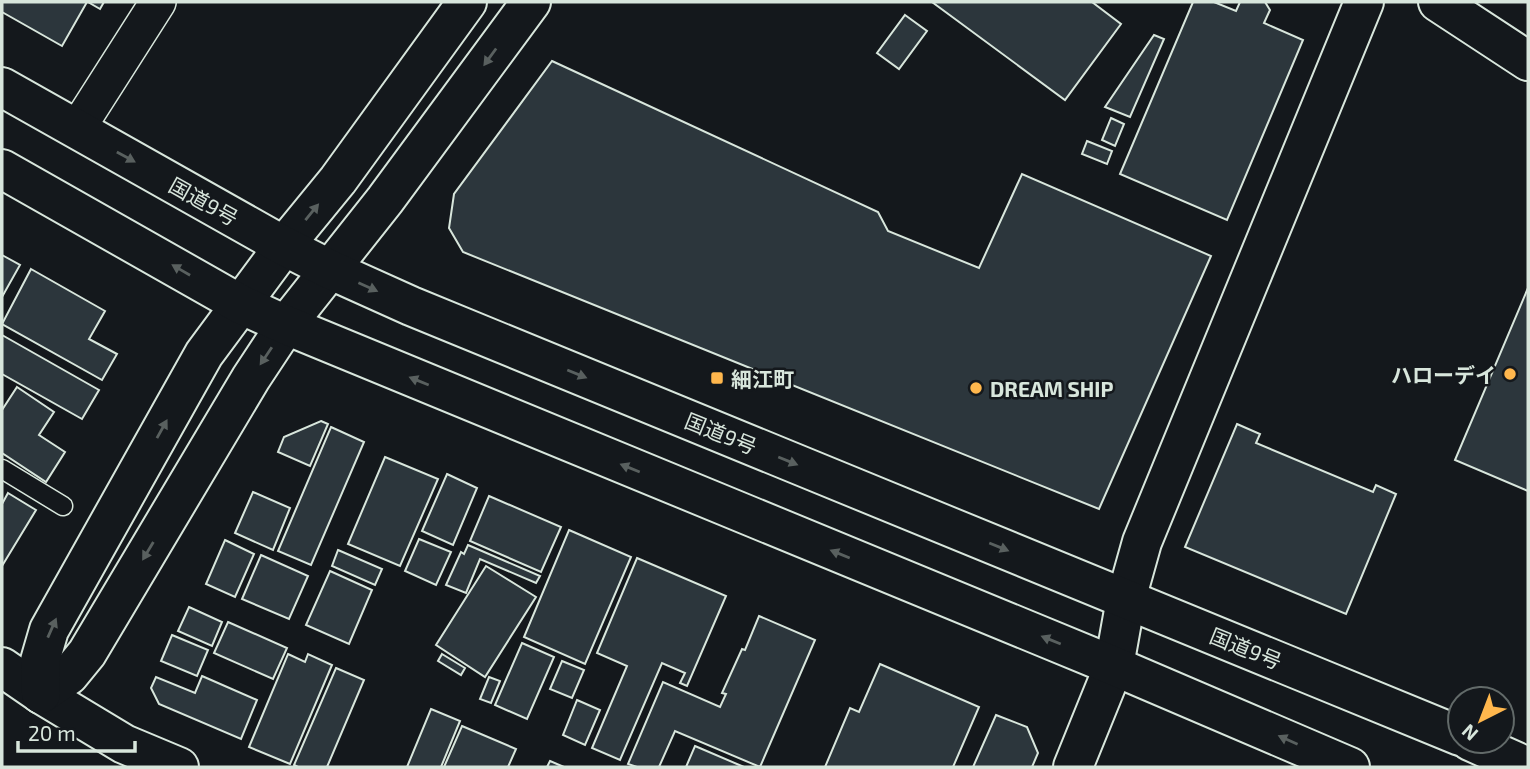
<svg xmlns="http://www.w3.org/2000/svg" width="1530" height="769" viewBox="0 0 1530 769" font-family="'Exo 2','Noto Sans JP',sans-serif">
	<style>
		.building { fill: #2c363c; stroke: #d8e6dc; stroke-width: 2 }
		.lines { fill: none; stroke-linecap: round; stroke-linejoin: round }
		.lane-casing { stroke: #d8e6dc; stroke-width: 21 }
		.street-casing { stroke: #d8e6dc; stroke-width: 38 }
		.secondary-casing { stroke: #d8e6dc; stroke-width: 42 }
		.highway-casing { stroke: #d8e6dc; stroke-width: 42 }
		.lane { stroke: #14181c; stroke-width: 18 }
		.street { stroke: #14181c; stroke-width: 35 }
		.secondary { stroke: #14181c; stroke-width: 38 }
		.highway { stroke: #14181c; stroke-width: 38 }
		.oneway { fill: #59605f }
		.poi-dot { fill: #ffb74d; stroke: #14181c; stroke-width: 2.5 }
		.labels { text-anchor: middle; dominant-baseline: central; stroke-width: 5; stroke-linejoin: round; paint-order: stroke }
		.street-label { font-size: 21px; fill: #d8e6dc; stroke: #14181c }
		.poi-label { font-size: 21px; font-weight: bold; fill: #d8e6dc; stroke: #14181c; text-anchor: start }
	</style>
	<rect width="100%" height="100%" fill="#14181c"/>
	<g class="building">
		<polygon points="2,2 87,2 62,46 2,12"/>
		<polygon points="88,2 104,2 100,9"/>
		<polygon points="932,2 1092,2 1121,24 1065,100"/>
		<polygon points="1193,2 1214,2 1236,11 1240,2 1265,2 1270,10 1264,23 1303,40 1227,220 1120,174"/>
		<polygon points="905,15 927,31 899,69 877,53"/>
		<polygon points="1154,35 1164,39 1130,117 1105,107"/>
		<polygon points="552,61 878,212 888,231 979,268 1022,174 1211,256 1099,509 463,252 449,228 454,194"/>
		<polygon points="1111,118 1124,124 1115,146 1102,140"/>
		<polygon points="1087,141 1112,151 1107,164 1082,154"/>
		<polygon points="2,255 20,265 2,297"/>
		<polygon points="31,269 105,311 89,339 117,354 102,380 2,324"/>
		<polygon points="1528,288 1528,491 1455,460"/>
		<polygon points="2,335 99,390 82,419 2,374"/>
		<polygon points="17,387 54,412 39,435 65,452 46,482 2,453 2,410"/>
		<polygon points="321,421 328,424 310,466 278,452 284,437"/>
		<polygon points="1237,424 1260,434 1256,443 1373,492 1376,485 1396,494 1346,614 1185,547"/>
		<polygon points="331,427 364,442 311,565 278,551"/>
		<polygon points="385,457 438,479 400,566 348,544"/>
		<polygon points="447,474 477,488 453,545 422,531"/>
		<polygon points="253,492 290,508 273,550 235,533"/>
		<polygon points="8,493 36,510 2,566 2,504"/>
		<polygon points="489,496 561,527 541,572 470,541"/>
		<polygon points="569,530 631,557 585,664 524,637"/>
		<polygon points="419,539 451,552 436,585 405,571"/>
		<polygon points="225,540 254,554 235,597 206,584"/>
		<polygon points="468,545 540,576 536,583 480,559 466,593 446,585 461,552 464,554"/>
		<polygon points="338,550 382,569 375,585 332,566"/>
		<polygon points="261,555 308,576 289,619 242,599"/>
		<polygon points="637,558 726,596 687,686 680,683 685,673 662,663 620,760 592,748 627,666 597,653"/>
		<polygon points="486,566 536,597 485,677 436,645"/>
		<polygon points="330,571 372,590 349,644 306,625"/>
		<polygon points="189,607 222,622 212,646 178,631"/>
		<polygon points="759,616 815,640 760,767 675,731 659,767 637,767 628,764 663,682 720,707 726,694 722,693 742,649 745,650"/>
		<polygon points="228,622 287,648 273,679 214,653"/>
		<polygon points="172,635 208,650 197,676 161,661"/>
		<polygon points="522,643 554,657 527,719 495,705"/>
		<polygon points="288,654 305,662 308,654 332,665 290,764 249,747"/>
		<polygon points="442,654 465,668 461,675 438,661"/>
		<polygon points="562,661 584,670 572,698 550,689"/>
		<polygon points="880,664 979,707 953,767 825,767 850,708 859,712"/>
		<polygon points="336,668 364,680 327,767 298,767 294,765"/>
		<polygon points="202,676 257,700 241,739 159,704 151,688 156,677 195,693"/>
		<polygon points="489,677 500,681 491,703 480,699"/>
		<polygon points="577,700 600,710 585,745 563,735"/>
		<polygon points="431,709 460,721 441,767 407,767"/>
		<polygon points="996,715 1027,727 1038,753 1032,767 973,767"/>
		<polygon points="462,726 516,749 508,767 444,767"/>
		<polygon points="695,746 744,767 686,767"/>
		<polygon points="550,761 564,767 547,767"/>
	</g>
	<g class="lines">
		<g class="lane-casing">
			<polyline id="lane" points="2,469 63,506"/>
		</g>
		<g class="street-casing">
			<polyline id="street" points="77,129 158,2"/>
		</g>
		<g class="secondary-casing">
			<g id="secondary">
				<polyline points="1438,2 1528,61"/>
				<polyline points="2,667 41,694 124,744 179,767"/>
				<polyline points="41,694 69,675 87,653 251,378 286,325 385,200 531,2"/>
				<polyline points="41,694 40,661 49,630 204,354 284,246 338,180 467,2"/>
				<polyline points="1073,767 1114,666 1126,599 1142,542 1364,2"/>
			</g>
		</g>
		<g class="highway-casing">
			<g id="highway">
				<polyline points="2,87 284,246 331,270 411,306 1460,736"/>
				<polyline points="2,169 240,304 286,325 1114,666 1350,767"/>
				<polyline points="1470,741 1528,767"/>
			</g>
		</g>
		<use href="#lane" class="lane"/>
		<use href="#street" class="street"/>
		<use href="#secondary" class="secondary"/>
		<use href="#highway" class="highway"/>
	</g>
	<defs><path id="oneway-solid" d="M-6-.8H1V-3.2L6.5 0L1 3.2V.8H-6Z" transform="scale(1.75)"/></defs>
	<g class="oneway">
		<use href="#oneway-solid" transform="translate(490 57) rotate(126)"/>
		<use href="#oneway-solid" transform="translate(126 157) rotate(29)"/>
		<use href="#oneway-solid" transform="translate(312 212) rotate(-51)"/>
		<use href="#oneway-solid" transform="translate(181 270) rotate(-150)"/>
		<use href="#oneway-solid" transform="translate(368 287) rotate(24)"/>
		<use href="#oneway-solid" transform="translate(266 356) rotate(124)"/>
		<use href="#oneway-solid" transform="translate(577 374) rotate(22)"/>
		<use href="#oneway-solid" transform="translate(419 381) rotate(-158)"/>
		<use href="#oneway-solid" transform="translate(162 429) rotate(-61)"/>
		<use href="#oneway-solid" transform="translate(788 461) rotate(22)"/>
		<use href="#oneway-solid" transform="translate(630 468) rotate(-158)"/>
		<use href="#oneway-solid" transform="translate(999 547) rotate(22)"/>
		<use href="#oneway-solid" transform="translate(148 551) rotate(121)"/>
		<use href="#oneway-solid" transform="translate(840 554) rotate(-158)"/>
		<use href="#oneway-solid" transform="translate(52 628) rotate(-66)"/>
		<use href="#oneway-solid" transform="translate(1051 640) rotate(-158)"/>
		<use href="#oneway-solid" transform="translate(1288 740) rotate(-156)"/>
	</g>
	<g class="poi-dot">
		<circle cx="1510" cy="374" r="7"/>
		<rect x="710" y="371" width="14" height="14" rx="3.5"/>
		<circle cx="976" cy="388" r="7"/>
	</g>
	<g class="labels">
		<g class="street-label">
			<text transform="translate(204 201) rotate(29)">国道9号</text>
			<text transform="translate(721 433) rotate(22)">国道9号</text>
			<text transform="translate(1246 648) rotate(22)">国道9号</text>
		</g>
		<g class="poi-label">
			<text x="1496" y="374" text-anchor="end">ハローデイ</text>
			<text x="731" y="378">細江町</text>
			<text x="990" y="388">DREAM SHIP</text>
		</g>
	</g>
	<rect width="1530" height="769" fill="none" stroke="#d8e6dc" stroke-width="7"/>
	<g transform="translate(1481 720) rotate(222)"><circle r="33" fill="#14181c" stroke="#626a69" stroke-width="2"/>
	<path d="M0-5L12 26L0 18L-12 26Z" fill="#ffb74d"/>
	<text y="-10" font-size="19" font-weight="bold" text-anchor="middle" fill="#d8e6dc">N</text>
	</g>
	<path d="M18 741v10h117v-10" fill="none" stroke="#d8e6dc" stroke-width="3.5"/>
	<text x="28" y="741" font-size="21" fill="#d8e6dc" stroke="#14181c" stroke-width="5" paint-order="stroke">20 m</text>
</svg>
